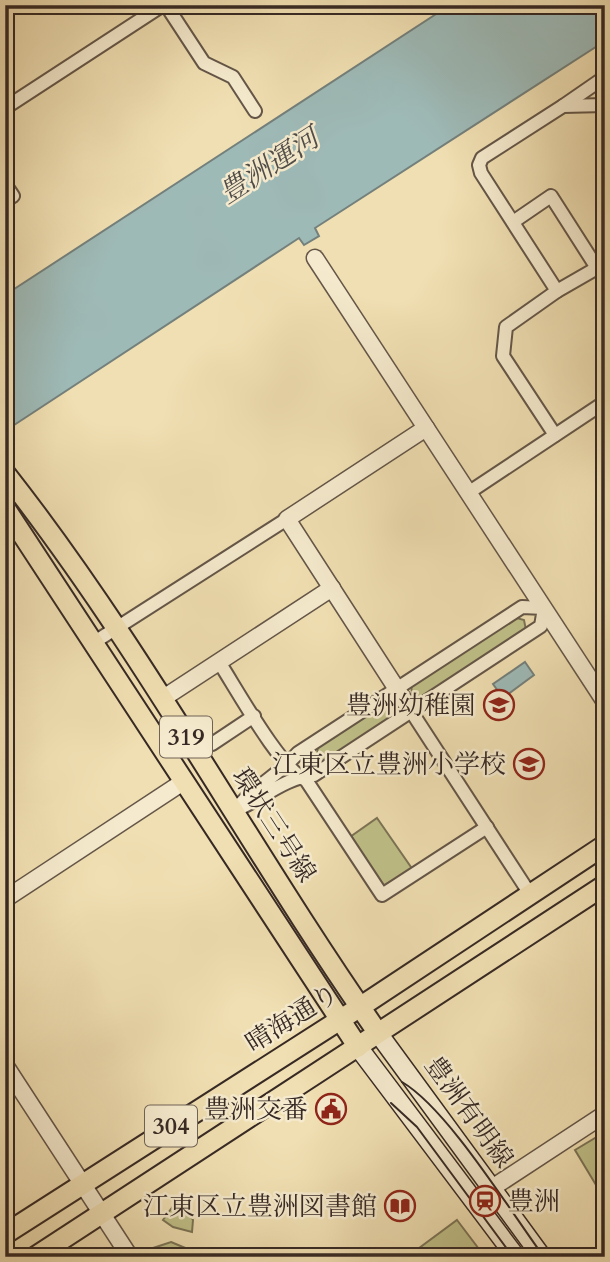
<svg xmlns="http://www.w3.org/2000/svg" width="610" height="1262" viewBox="0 0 610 1262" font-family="Cardo,'Noto Serif JP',serif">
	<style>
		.green { fill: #c0c088; stroke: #7b7456; stroke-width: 2 }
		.water { fill: #9ebab7; stroke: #74807c; stroke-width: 2 }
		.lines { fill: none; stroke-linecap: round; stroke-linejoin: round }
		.minor-casing { stroke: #645648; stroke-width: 16 }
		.tertiary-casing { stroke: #645648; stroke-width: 19 }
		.secondary-casing { stroke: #362924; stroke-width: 21 }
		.primary-casing { stroke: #362924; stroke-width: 23 }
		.minor { stroke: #f5eacd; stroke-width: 12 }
		.tertiary { stroke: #f5eacd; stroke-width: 16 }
		.secondary { stroke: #f5eacd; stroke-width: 18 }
		.primary { stroke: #f0dfb2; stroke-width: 19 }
		.tram { stroke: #362924; stroke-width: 2 }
		.labels { text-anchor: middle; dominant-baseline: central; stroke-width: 5; stroke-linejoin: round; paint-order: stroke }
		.shield { fill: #f5eacd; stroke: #6f6357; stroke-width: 2 }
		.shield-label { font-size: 24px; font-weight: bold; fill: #362924 }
		.poi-label { font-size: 26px; fill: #362924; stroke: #f5eacd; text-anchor: end }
		.street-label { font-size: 26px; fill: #362924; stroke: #f5eacd }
		.water-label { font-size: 28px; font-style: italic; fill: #504d49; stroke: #f5eacd }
	</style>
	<rect width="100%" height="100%" fill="#f0dfb2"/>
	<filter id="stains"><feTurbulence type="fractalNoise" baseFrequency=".00286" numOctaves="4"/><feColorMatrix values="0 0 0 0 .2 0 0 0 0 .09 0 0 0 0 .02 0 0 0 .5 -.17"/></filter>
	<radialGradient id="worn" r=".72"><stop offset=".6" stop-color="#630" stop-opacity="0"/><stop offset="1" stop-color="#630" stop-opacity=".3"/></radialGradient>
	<g class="green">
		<polygon points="513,617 524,620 526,630 420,699 412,694 411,684"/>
		<polygon points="387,700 396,704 397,714 325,761 317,756 318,744"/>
		<polygon points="377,818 413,870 387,887 383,886 350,837"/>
		<polygon points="605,1132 605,1200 575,1150"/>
		<polygon points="179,1198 193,1220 192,1232 173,1227 163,1220"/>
		<polygon points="457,1220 485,1257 407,1257"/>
		<polygon points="171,1242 195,1252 154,1257 153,1248"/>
	</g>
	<g class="water">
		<polygon points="450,5 605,5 605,41 315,228 319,236 304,245 299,238 5,431 5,295"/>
		<polygon points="525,662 534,675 503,698 493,684"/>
	</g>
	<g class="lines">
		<g class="minor-casing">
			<g id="minor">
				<polyline points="166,5 204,63 233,77 255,111"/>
				<polyline points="563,106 605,77"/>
				<polyline points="5,108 163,5"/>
				<polyline points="5,184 13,196 5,201"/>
				<polyline points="513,222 551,196 597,268 557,291"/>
				<polyline points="555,435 503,356 506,327 557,291 481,173 479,165 482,158 563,106 605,105"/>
				<polyline points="468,493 605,402"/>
				<path d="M 522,607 L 544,608 L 541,626 L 314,775 C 285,777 261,800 234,811 C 255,785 278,776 298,753 Z"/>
				<polyline points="93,643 287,519"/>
				<path d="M 219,662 C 236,688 281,770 306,780 L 382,895 L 487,827"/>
				<polyline points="411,711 530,894"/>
				<polyline points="212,744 254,716"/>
			</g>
		</g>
		<g class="tertiary-casing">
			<g id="tertiary">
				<polyline points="315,258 605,702"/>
				<polyline points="162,699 332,588"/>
				<polyline points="411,711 287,519 426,428"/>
				<polyline points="5,899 183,782"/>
				<polyline points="5,1065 130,1257"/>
				<polyline points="492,1188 605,1114"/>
			</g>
		</g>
		<g class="secondary-casing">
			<g id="secondary">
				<polyline points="378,1033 542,1257"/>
				<polyline points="358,1047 516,1257"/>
			</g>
		</g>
		<g class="primary-casing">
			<g id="primary">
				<path d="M 5,473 C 144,650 250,850 378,1033"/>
				<polyline points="5,508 358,1047"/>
				<polyline points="5,1234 360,1007 605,845"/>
				<polyline points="35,1257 605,885"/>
			</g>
		</g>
		<use href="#minor" class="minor"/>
		<use href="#tertiary" class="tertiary"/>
		<use href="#secondary" class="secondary"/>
		<use href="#primary" class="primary"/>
		<g class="tram">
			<path d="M 402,1082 C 448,1109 510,1211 544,1257"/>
			<polyline points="391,1103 417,1127 513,1257"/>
		</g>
	</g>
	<defs>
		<g id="school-ring" transform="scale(1.575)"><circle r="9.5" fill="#f5eacd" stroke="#8f2418" stroke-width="1.5"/><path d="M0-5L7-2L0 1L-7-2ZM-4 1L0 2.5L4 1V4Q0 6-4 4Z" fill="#8f2418"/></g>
		<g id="civic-ring" transform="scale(1.575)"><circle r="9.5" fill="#f5eacd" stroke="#8f2418" stroke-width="1.5"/><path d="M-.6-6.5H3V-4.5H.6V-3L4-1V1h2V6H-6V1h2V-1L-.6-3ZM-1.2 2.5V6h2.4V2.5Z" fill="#8f2418"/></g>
		<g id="station-ring" transform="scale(1.575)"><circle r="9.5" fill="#f5eacd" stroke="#8f2418" stroke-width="1.5"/><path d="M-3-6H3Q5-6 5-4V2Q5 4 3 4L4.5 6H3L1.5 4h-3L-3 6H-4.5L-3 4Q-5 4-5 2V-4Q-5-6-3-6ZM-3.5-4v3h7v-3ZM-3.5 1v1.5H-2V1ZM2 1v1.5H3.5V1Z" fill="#8f2418"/></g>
		<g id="library-ring" transform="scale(1.575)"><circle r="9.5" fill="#f5eacd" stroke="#8f2418" stroke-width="1.5"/><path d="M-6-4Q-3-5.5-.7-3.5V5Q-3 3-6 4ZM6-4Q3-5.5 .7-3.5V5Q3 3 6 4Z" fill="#8f2418"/></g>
	</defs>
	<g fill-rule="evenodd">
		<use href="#school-ring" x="499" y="705"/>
		<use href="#school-ring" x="529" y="764"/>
		<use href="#civic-ring" x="331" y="1109"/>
		<use href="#station-ring" x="485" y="1201"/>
		<use href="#library-ring" x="400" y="1206"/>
	</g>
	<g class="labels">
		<g class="shield">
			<rect x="160" y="716.5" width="52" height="41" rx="5"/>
			<rect x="145" y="1105.5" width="52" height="41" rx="5"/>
		</g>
		<g class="shield-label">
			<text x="186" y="737">319</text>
			<text x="171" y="1126">304</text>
		</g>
		<g class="poi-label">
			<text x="476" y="705">豊洲幼稚園</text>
			<text x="506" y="764">江東区立豊洲小学校</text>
			<text x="308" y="1109">豊洲交番</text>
			<text x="508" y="1201" text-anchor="start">豊洲</text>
			<text x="377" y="1206">江東区立豊洲図書館</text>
		</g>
		<g class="street-label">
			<text transform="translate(274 825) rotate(57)">環状三号線</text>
			<text transform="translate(292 1018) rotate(-32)">晴海通り</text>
			<text transform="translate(469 1112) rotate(54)">豊洲有明線</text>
		</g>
		<g class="water-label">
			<text transform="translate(269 166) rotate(-33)">豊洲運河</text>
		</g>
	</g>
	<rect width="610" height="1262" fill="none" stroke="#f0dfb2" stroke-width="28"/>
	<rect x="7" y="7" width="596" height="1248" fill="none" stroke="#362924" stroke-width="3.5"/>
	<rect x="14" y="14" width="582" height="1234" fill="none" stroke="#362924" stroke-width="2"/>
	<rect width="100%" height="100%" filter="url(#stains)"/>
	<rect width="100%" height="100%" fill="url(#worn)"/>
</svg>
